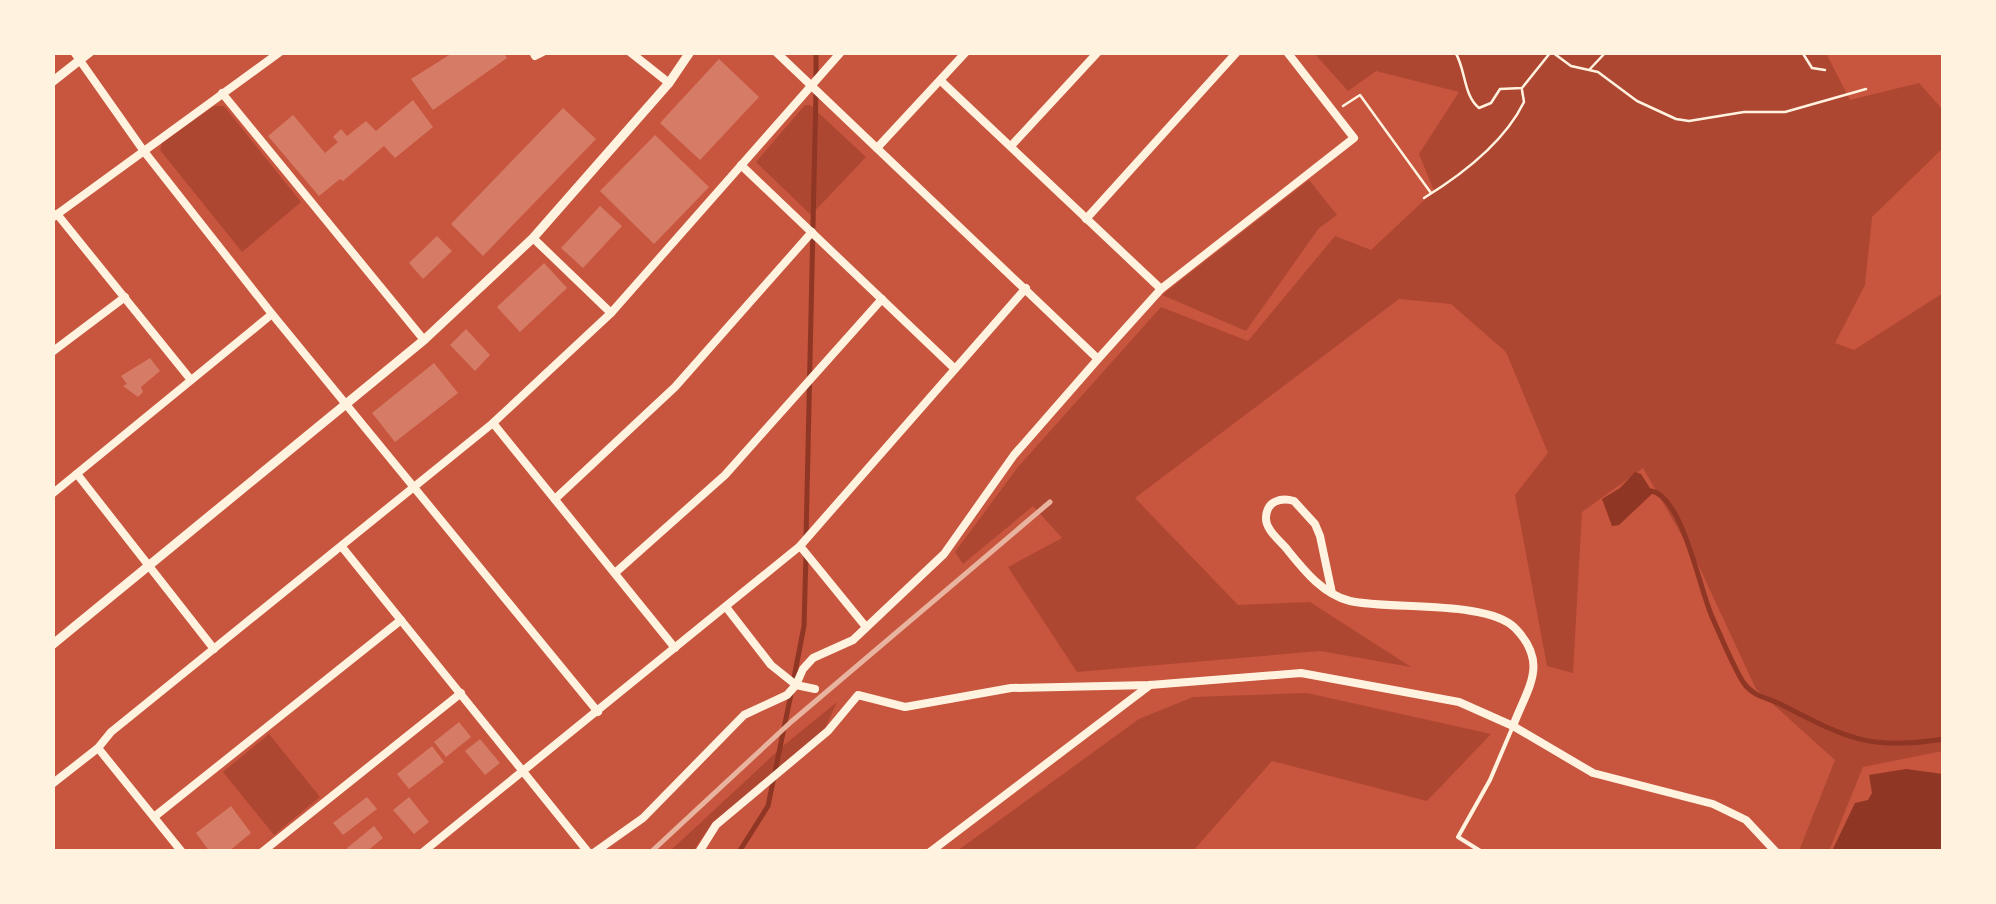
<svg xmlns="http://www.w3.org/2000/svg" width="1996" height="904" viewBox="0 0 1996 904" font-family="'Exo 2',sans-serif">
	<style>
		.green { fill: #ae4732 }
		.water { fill: #8f3625 }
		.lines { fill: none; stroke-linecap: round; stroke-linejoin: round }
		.stream { stroke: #8f3625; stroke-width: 5 }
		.building { fill: #d67c66 }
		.path { stroke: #fff3e0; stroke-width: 2.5 }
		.service { stroke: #fff3e0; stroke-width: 4 }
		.minor { stroke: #fff3e0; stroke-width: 8 }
		.tertiary { stroke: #fff3e0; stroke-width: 9 }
		.rail { stroke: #e9b49f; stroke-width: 5 }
	</style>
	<rect width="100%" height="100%" fill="#c8553d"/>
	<g class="green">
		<polygon points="1314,53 1826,53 1850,100 1919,83 1943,110 1943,148 1872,217 1865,285 1835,343 1854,350 1943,293 1943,751 1863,767 1829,851 1799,851 1835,760 1756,689 1696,560 1643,468 1582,512 1573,673 1547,666 1515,495 1548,453 1506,352 1451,304 1399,299 1135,498 1238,605 1310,602 1411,667 1320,651 1077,672 1008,567 1062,538 1033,506 963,564 955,552 1018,467 1161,307 1248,341 1335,236 1371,250 1434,191 1419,154 1459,92 1376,71 1348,91"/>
		<polygon points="805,105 810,105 866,157 811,215 756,162"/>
		<polygon points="214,106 224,106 301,202 242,252 160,150 162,143"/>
		<polygon points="1309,180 1337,215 1319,228 1246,331 1162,295"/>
		<polygon points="1307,693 1491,734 1427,801 1272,761 1193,851 957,851 1139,719 1193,697"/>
		<polygon points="837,702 825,729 713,822 693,851 669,852 783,746"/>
		<polygon points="269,734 320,797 274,835 223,772"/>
	</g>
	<g class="water">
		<polygon points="1635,472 1641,474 1653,493 1619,525 1612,526 1602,499 1620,488"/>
		<polygon points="1906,769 1943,774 1943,851 1832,851 1855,803 1868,800 1872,793 1869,775"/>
	</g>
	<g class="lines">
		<g class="stream">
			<polyline points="816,79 816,52"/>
			<path d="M 1651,491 C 1683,496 1700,592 1713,619 C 1721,637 1733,666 1743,682 C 1753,697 1767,697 1782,705 C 1847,738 1868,751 1944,739"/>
			<polyline points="806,539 816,90"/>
			<polyline points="793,683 804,626 806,555"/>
			<polyline points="739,852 768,806 791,694"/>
		</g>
	</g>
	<g class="building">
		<polygon points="454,52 503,52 507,58 433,110 411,79"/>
		<polygon points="719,59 759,97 700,160 660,123"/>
		<polygon points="413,100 433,127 395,158 384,146 343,181 340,179 319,196 268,136 293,115 325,153 338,142 333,137 341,129 347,136 366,121 376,131"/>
		<polygon points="563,108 596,139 483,256 451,224"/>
		<polygon points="655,135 709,187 654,244 600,191"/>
		<polygon points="600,206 622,226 583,268 561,248"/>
		<polygon points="437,236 452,251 423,279 409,263"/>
		<polygon points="544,263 567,288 520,332 497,307"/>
		<polygon points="466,329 490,355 475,371 450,345"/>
		<polygon points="150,358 160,371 141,387 143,392 138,397 123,386 127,384 121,376"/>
		<polygon points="434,363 458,393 395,442 372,413"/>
		<polygon points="459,722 471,737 446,757 434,742"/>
		<polygon points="480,739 500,763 485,775 465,751"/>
		<polygon points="432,746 444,762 409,789 397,774"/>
		<polygon points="367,797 377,809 343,835 333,823"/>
		<polygon points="409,797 429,822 414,834 393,810"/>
		<polygon points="231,806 251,833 228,852 210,852 196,833"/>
		<polygon points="374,826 383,838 366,852 350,852 347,848"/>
	</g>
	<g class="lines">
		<g class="path">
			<path d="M 1455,52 C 1466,69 1463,95 1479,108 L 1491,103 L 1500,89 L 1522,88 L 1550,53"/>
			<polyline points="1552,52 1571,66 1598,72 1637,101 1676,119 1689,121 1744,112 1785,112 1866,89"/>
			<polyline points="1802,52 1812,68 1825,70"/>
			<polyline points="1590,69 1606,52"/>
			<polyline points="1343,106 1360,95 1431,193"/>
			<path d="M 1424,198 C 1463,174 1504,143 1524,102 L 1522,90"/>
		</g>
		<polyline class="service" points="1482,852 1458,837 1490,780 1513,726"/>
		<g class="minor">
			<polyline points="74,52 143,150 272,314 598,712"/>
			<polyline points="533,52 535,56 543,52"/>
			<polyline points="630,52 669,83"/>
			<polyline points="776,52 1098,359 1161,289 1354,138 1287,52"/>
			<polyline points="941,81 1161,289"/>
			<polyline points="222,93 424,340"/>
			<polyline points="1011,146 1098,52"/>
			<polyline points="877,148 966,52"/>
			<polyline points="741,165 955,369"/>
			<polyline points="57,214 191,380"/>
			<polyline points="52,218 280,52"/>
			<polyline points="1086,219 1237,52"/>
			<polyline points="533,238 611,313"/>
			<polyline points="52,352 125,297"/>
			<polyline points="493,423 675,648"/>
			<polyline points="77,474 214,649"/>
			<polyline points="52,494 272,314"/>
			<polyline points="555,499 675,387 812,232"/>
			<polyline points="800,546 866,627"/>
			<polyline points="342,547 588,852"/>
			<polyline points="615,573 725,475 882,299"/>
			<path d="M 1332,593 L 1320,536 L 1315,524 L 1294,501 C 1281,497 1267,501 1266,517 C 1265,529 1279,540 1286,548 C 1303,569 1322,594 1350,601 C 1390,610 1488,600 1515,628 C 1550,664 1527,688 1513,726"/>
			<polyline points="726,607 771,665 796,685 803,669 813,658 853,640 944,554 1014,455 1098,359"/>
			<polyline points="98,748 182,852"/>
			<polyline points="52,784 98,748 111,732 493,423 611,313 841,52"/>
			<polyline points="154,817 401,620"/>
			<polyline points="262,852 461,693"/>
			<polyline points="423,852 800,546 1026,288"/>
			<polyline points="595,852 643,818 744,715 787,695 796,685 815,689"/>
			<polyline points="699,852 716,825 828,731 858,695 905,707 1011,688 1150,685 1301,673 1459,702 1513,726 1593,773 1713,804 1746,820 1776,852"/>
			<polyline points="930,852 1150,685"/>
		</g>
		<g class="tertiary">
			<polyline points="52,82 90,52"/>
			<polyline points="52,645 424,340 533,238 669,83 690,52"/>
		</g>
		<polyline class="rail" points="651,852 791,722 1050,502"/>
	</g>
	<rect width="1996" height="904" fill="none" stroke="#fff3e0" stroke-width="110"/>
</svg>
